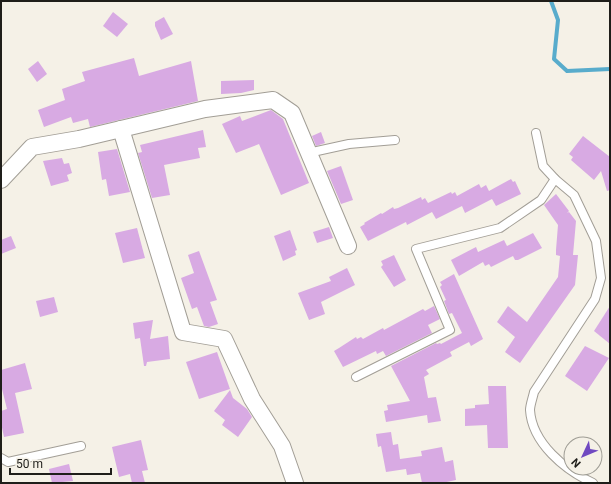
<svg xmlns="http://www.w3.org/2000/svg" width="611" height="484" viewBox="0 0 611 484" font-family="Roboto,sans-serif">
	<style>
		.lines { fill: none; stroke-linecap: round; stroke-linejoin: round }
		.stream { stroke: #58accc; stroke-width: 4 }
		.building { fill: #d8aae3 }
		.service-casing { stroke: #a29e96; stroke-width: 10 }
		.minor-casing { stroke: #a29e96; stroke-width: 18 }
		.service { stroke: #fff; stroke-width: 8 }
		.minor { stroke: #fff; stroke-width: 16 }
	</style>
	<rect width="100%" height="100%" fill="#f5f1e7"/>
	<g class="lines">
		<polyline class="stream" points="551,1 558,20 554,59 567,71 610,69"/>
	</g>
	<g class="building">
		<polygon points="113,12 128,24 117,37 103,26"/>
		<polygon points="164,17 173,34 161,40 155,26 155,22"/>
		<polygon points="134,58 139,76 191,61 198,101 90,127 88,119 73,123 71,117 44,127 38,110 65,100 62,89 85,81 82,72"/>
		<polygon points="38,61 47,74 37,82 28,69"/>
		<polygon points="254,80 254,90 241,93 221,94 221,81"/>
		<polygon points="271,110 283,119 309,183 281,195 259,144 236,153 222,124 240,116 242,121"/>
		<polygon points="203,130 206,147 198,148 200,158 164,165 170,195 152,198 138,153 142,152 140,145"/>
		<polygon points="321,132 325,143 316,146 312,136"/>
		<polygon points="583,136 610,157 610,190 607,191 601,171 594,180 571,160 573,157 569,154"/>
		<polygon points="117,149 130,192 109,196 106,179 102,180 98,152"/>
		<polygon points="62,158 64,164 69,163 72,173 67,175 69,181 51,186 43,161"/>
		<polygon points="341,166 353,200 341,204 327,171"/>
		<polygon points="511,179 513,182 515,181 521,194 496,206 492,199 465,213 462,206 436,219 432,212 407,225 406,222 368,241 360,227 365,224 364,223 381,213 382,214 393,207 394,209 398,208 421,197 422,200 425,198 428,203 451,192 452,194 455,192 457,196 479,184 481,188 486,185 489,191"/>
		<polygon points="556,194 569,211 567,213 569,212 576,221 573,255 578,255 575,285 520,363 505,352 515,337 497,322 508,306 527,322 558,277 560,256 556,255 556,250 558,225 544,205"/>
		<polygon points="329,227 333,238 317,243 313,232"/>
		<polygon points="137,228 145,258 123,263 115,233"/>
		<polygon points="290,230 297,250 295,251 296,255 283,261 274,236"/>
		<polygon points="533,233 542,248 518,260 515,260 513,256 491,267 489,264 485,266 483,262 459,276 451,260 476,247 478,252 504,240 507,246"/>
		<polygon points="11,236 16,248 1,254 1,240"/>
		<polygon points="199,251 217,300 210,302 218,324 209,327 204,326 197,307 192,309 181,278 194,273 188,255"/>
		<polygon points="394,255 406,280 394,287 381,267 383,265 381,261"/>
		<polygon points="347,268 355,285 321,302 325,314 309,320 298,293 331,281 329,277"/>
		<polygon points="454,274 483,339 471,346 469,342 450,352 452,356 426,370 429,374 424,377 428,398 436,397 441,421 428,423 427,415 386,422 384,411 388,410 387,405 410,401 391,366 436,343 437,344 440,343 441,344 462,333 452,313 449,314 444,301 446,300 440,287 442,285 440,282"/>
		<polygon points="54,297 58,312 40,317 36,301"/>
		<polygon points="434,306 440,319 428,325 432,333 386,356 383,351 377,354 376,351 343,367 334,351 339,348 356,337 357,339 361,337 363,339 383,328 384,330 423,309 425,311"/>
		<polygon points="610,306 610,344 594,331"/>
		<polygon points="153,320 150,339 168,336 170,359 147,362 146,366 144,366 140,338 135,339 133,323"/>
		<polygon points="585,346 609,358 587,391 565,376"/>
		<polygon points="217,352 230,389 199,399 186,362"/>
		<polygon points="25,363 32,389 15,393 24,433 4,437 1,423 1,411 7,409 1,385 1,370"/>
		<polygon points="488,386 506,386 508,448 488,448 487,425 465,426 465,409 475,408 475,405 489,404"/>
		<polygon points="230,390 233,398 247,409 252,417 238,437 222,425 225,420 214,411"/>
		<polygon points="391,432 393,445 398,444 400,459 422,456 421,451 442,447 445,462 453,460 456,480 442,483 422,483 420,473 407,475 406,469 386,472 381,446 378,447 376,434"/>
		<polygon points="141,440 148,470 142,471 145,483 132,483 130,474 119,477 112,447"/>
		<polygon points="69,464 73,481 52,483 49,469"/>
	</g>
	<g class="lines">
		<g class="service-casing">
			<g id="service">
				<path d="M 536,133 L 543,166 L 555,179 L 574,195 L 596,241 L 601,278 L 595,299 L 534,392 C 533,397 530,405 530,410 C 532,443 565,470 593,483"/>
				<polyline points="308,153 349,144 395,140"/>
				<polyline points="356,377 450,330 416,249 500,228 541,200 555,179"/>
				<polyline points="1,458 8,462 81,446"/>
			</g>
		</g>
		<g class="minor-casing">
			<g id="minor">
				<polyline points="121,129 183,332 224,339 252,399 282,446 295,483"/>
				<polyline points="1,180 32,147 79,139 205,109 273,100 292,113 348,246"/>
			</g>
		</g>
		<use href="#service" class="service"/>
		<use href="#minor" class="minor"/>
	</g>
	<rect width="611" height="484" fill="none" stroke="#1f1e1a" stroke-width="4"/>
	<g transform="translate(583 456) rotate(226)"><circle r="19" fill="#f5f1e7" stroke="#9f9d95"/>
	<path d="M0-3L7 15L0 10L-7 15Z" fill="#7049c1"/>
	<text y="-6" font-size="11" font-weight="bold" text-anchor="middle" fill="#1f1e1a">N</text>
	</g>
	<path d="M10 468v6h101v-6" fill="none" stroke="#1f1e1a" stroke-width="2"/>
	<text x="16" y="468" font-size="12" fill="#1f1e1a" stroke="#f5f1e7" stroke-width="3" paint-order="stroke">50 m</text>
</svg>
